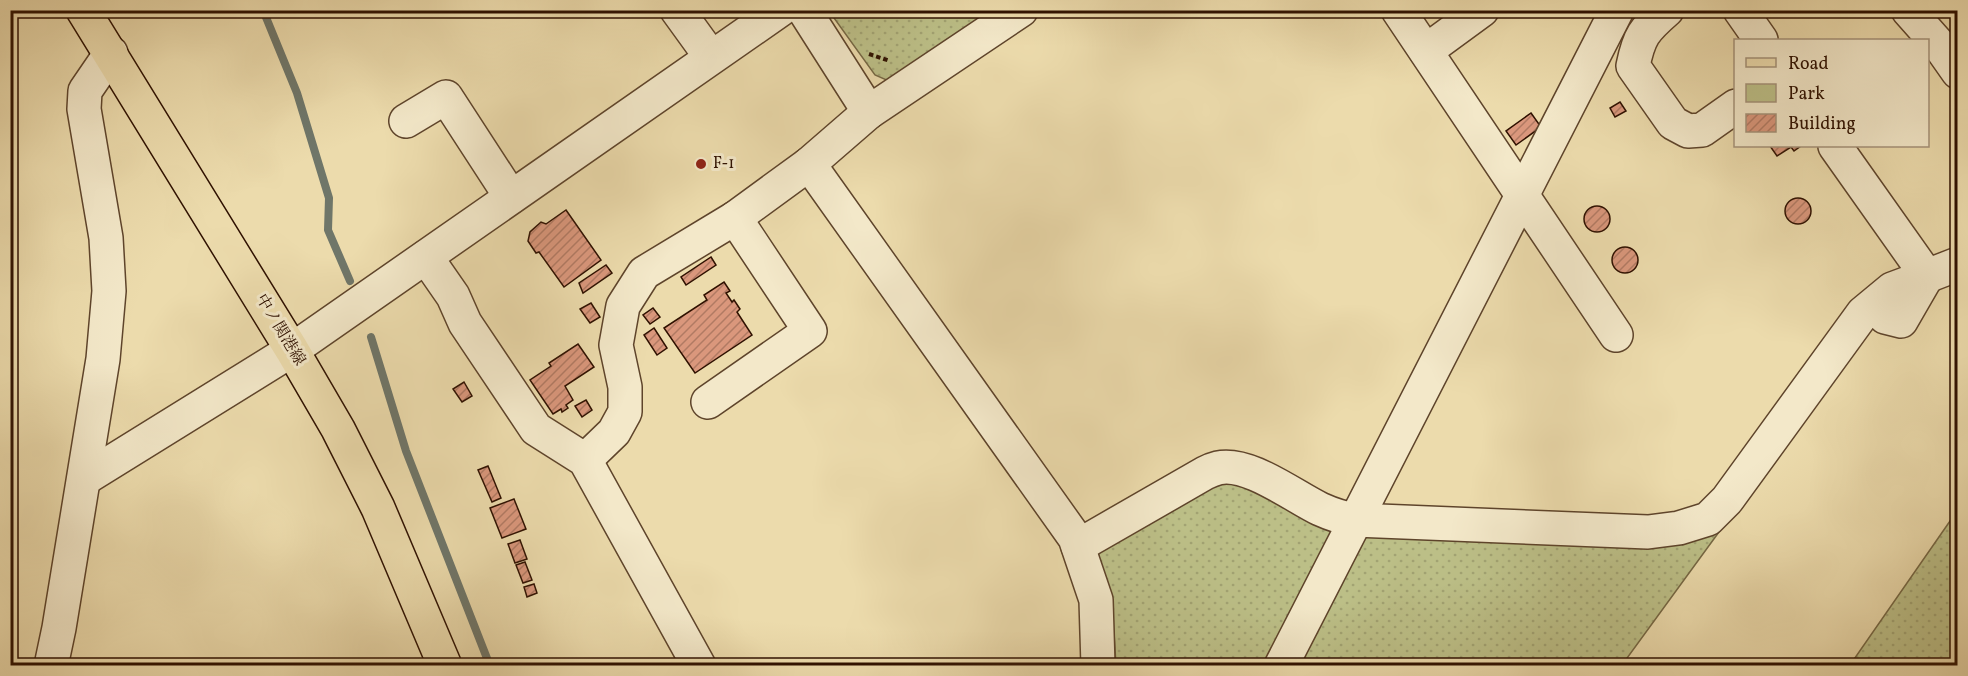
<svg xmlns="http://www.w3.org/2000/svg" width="1968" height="676" viewBox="0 0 1968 676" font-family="Vollkorn,'Noto Serif JP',serif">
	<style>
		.green { fill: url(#green-dots); stroke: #766844; stroke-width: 1.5 }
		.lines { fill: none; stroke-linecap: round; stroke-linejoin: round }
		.stream { stroke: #6f7669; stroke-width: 8 }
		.building { fill: url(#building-hatch); stroke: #2f1100; stroke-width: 1.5 }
		.minor-casing { stroke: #5e442b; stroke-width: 36 }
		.major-casing { stroke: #2f1100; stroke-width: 36 }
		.path { stroke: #2f1100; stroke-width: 4; stroke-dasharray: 4.5 3; stroke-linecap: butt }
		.minor { stroke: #f3e8c9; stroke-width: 33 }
		.major { stroke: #ecdbac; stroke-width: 33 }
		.poi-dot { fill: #8f2418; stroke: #f3e8c9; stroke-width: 2 }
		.labels { text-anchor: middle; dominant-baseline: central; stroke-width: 6; stroke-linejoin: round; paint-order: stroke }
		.poi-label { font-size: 16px; fill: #2f1100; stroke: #f3e8c9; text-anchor: start }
		.street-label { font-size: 16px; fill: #2f1100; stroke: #f3e8c9 }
	</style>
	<defs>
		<pattern id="green-dots" width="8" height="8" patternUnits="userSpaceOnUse" patternTransform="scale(1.5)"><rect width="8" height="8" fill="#bcbf87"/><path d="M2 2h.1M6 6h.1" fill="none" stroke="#a2a373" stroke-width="1.8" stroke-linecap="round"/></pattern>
		<pattern id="building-hatch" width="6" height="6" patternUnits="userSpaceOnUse" patternTransform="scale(1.5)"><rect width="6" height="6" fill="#da977c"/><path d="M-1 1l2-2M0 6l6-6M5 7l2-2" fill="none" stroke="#b17a63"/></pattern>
	</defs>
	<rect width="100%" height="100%" fill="#ecdbac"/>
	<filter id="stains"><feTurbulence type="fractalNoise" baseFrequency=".00333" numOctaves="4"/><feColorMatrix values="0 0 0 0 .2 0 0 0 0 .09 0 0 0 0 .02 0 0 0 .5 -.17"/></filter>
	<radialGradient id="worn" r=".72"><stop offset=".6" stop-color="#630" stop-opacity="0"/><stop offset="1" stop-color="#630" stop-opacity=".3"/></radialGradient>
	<g class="green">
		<polygon points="829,11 1011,11 891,82 875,75"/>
		<polygon points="1230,477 1347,526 1276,665 1116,665 1113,616 1095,546"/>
		<polygon points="1735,510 1622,665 1290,666 1358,532 1525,538"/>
		<polygon points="1957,511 1957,665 1850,665"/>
	</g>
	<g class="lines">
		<g class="stream">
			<polyline points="263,10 297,93 329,198 328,230 350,281"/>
			<polyline points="371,337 406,451 490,666"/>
		</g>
	</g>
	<g class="building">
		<polygon points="1620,102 1626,111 1615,117 1610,108"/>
		<polygon points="1531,113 1541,127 1516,145 1506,131"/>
		<polygon points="1770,146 1801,146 1794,151 1791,147 1777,156"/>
		<circle cx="1798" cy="211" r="13"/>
		<circle cx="1597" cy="219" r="13"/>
		<polygon points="566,210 601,260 564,287 539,252 536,253 528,241 530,232 541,222 546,224"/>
		<circle cx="1625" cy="260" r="13"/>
		<polygon points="711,257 716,265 686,285 681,277"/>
		<polygon points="606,265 612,273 583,293 579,283"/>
		<polygon points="724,282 730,291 726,293 732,302 734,300 740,309 737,312 752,335 695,373 664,328 707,300 704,295"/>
		<polygon points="591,303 600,317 590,323 580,309"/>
		<polygon points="653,308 660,317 650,324 643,315"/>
		<polygon points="654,328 667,348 657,355 644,335"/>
		<polygon points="578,344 594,367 565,386 573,400 566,405 568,408 562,412 561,409 553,414 530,380 551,366 549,363"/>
		<polygon points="464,382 472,396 462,402 453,389"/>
		<polygon points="586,400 592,410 582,417 575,406"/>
		<polygon points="488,466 501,498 492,502 478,470"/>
		<polygon points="514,499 526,529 502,538 490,508"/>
		<polygon points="520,540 527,559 515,563 508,544"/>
		<polygon points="525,562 532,580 523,583 516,565"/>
		<polygon points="534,584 537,593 527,597 524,587"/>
	</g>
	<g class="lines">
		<g class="minor-casing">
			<g id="minor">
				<polyline points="677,10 711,57"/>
				<polyline points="804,10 869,112"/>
				<polyline points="1398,10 1616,335"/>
				<path d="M 1667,10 C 1644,30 1639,36 1633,66 L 1673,123 L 1688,131 L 1702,130 L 1736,106"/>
				<polyline points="1740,10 1761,40"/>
				<polyline points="1908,10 1939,45 1958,72"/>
				<polyline points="1426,51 1482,10"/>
				<polyline points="406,121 446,97 511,197"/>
				<polyline points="1835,146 1927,276 1958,264"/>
				<polyline points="809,164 1075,538 1096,600 1098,666"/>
				<polyline points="426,257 453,296 465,323 536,429 585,460 699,666"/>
				<polyline points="708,402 810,331 735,218"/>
				<polyline points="585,460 614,432 625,412 625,387 616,345 623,306 644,273 735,218 809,164 869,112 1021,10"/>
				<polyline points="84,479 292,350 780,10"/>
				<path d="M 1078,546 L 1205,473 C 1209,471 1214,469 1218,468 C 1248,461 1293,496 1320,509 C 1331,514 1343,518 1355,520 L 1648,532 L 1679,528 L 1708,519 L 1727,500 L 1863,313 L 1892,289 L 1927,276 L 1901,321 L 1885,317"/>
				<polyline points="51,666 59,628 103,359 109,291 106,238 84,109 85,91 111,53"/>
				<polyline points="1281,666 1617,10"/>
			</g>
		</g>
		<g class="major-casing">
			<polyline id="major" points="83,10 292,350 338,429 378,508 445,666"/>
		</g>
		<polyline class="path" points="869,54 890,61"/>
		<use href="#minor" class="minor"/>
		<use href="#major" class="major"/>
	</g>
	<circle class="poi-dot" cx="701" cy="164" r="6"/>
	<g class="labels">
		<g class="poi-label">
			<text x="713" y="164">F-1</text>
		</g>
		<g class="street-label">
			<text transform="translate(280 330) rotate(59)">中ノ関港線</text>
		</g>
	</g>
	<rect width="1968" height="676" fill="none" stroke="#ecdbac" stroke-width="36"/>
	<rect x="12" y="12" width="1944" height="652" fill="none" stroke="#2f1100" stroke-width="3"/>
	<rect x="18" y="18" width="1932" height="640" fill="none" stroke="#2f1100" stroke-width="1.5"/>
	<rect x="1734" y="39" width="195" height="108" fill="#f3e8c9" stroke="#a59279" stroke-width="1.5"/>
	<rect x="1746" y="58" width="30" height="9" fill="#ecdbac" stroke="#a59279" stroke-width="1.5"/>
	<text x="1788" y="69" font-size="18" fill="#2f1100">Road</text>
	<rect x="1746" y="84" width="30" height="18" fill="#bcbf87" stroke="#a59279" stroke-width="1.5"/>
	<text x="1788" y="99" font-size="18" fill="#2f1100">Park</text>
	<rect x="1746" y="114" width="30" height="18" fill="url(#building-hatch)" stroke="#a59279" stroke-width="1.5"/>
	<text x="1788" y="129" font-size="18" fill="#2f1100">Building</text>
	<rect width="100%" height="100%" filter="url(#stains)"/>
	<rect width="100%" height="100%" fill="url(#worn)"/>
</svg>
